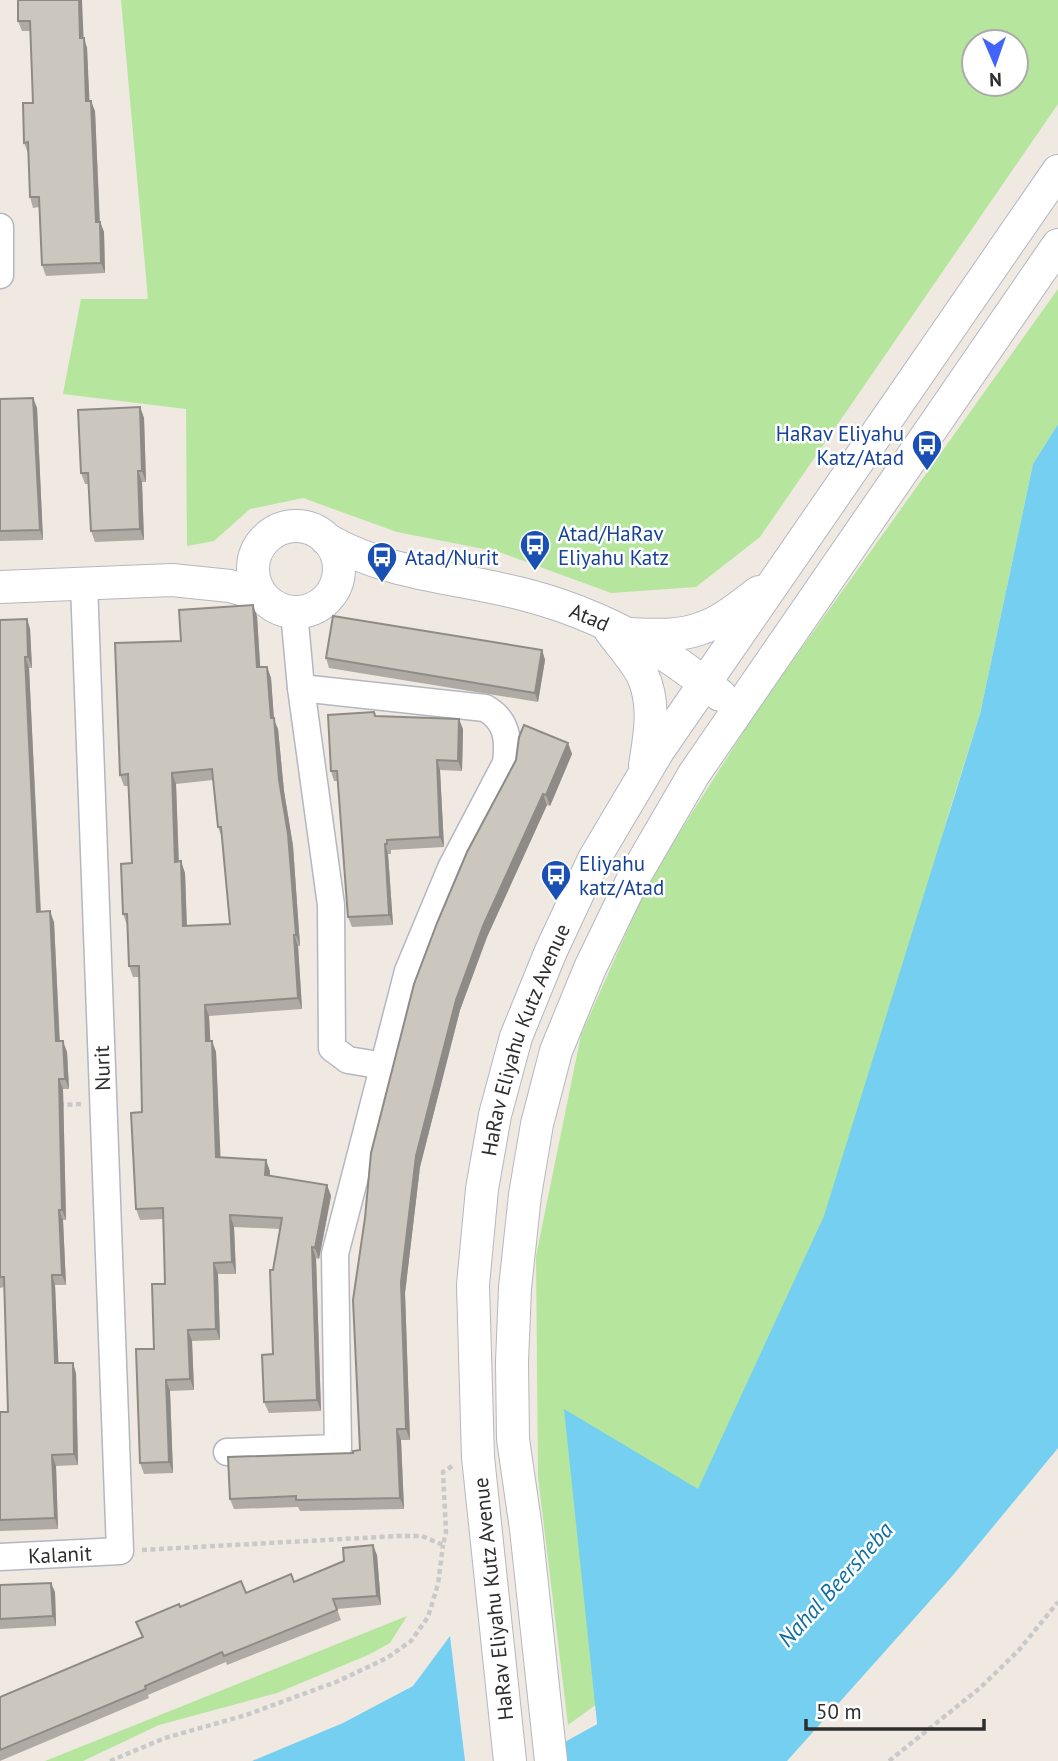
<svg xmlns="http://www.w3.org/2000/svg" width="1058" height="1761" viewBox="0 0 1058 1761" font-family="'PT Sans',sans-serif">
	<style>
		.green { fill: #b6e59e; fill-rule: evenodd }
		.water { fill: #75cff0 }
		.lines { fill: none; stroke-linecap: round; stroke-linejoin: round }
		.river { stroke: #75cff0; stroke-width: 42 }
		.minor-casing { stroke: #b4b7c1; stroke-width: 29 }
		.tertiary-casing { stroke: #b4b7c1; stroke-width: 34 }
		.path { stroke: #c9c9c9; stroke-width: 4.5; stroke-dasharray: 5 3.5; stroke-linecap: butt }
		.minor { stroke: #fff; stroke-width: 26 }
		.tertiary { stroke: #fff; stroke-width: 32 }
		.wall { fill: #afaba4; fill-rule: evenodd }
		.shaded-wall { fill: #8e8b86 }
		.building { fill: #cbc7bf; stroke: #8e8b86; stroke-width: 2; fill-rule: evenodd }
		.labels { text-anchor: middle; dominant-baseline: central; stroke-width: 5; stroke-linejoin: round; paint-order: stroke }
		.transit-label { font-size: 21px; fill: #164399; stroke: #fff; text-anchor: start }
		.street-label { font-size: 21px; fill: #2e2e2e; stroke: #fff }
		.water-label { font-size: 23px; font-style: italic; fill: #0d6fa3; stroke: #fff }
	</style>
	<rect width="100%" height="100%" fill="#efe9e1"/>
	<g class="green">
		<path d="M 121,0 L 1058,0 L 1058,104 L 760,537 L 696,587 L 611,593 L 499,552 L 397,532 L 303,498 L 250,509 L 214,541 L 187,546 L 186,409 L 63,394 L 81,299 L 148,299 ZM 974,42 L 1016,42 L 1016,84 L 974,84 Z"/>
		<polygon points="1058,289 1058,424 1033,464 980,714 950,809 721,1614 568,1725 538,1477 536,1256 581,1035 650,879 756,712"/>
		<polygon points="407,1616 390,1643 368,1655 277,1693 159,1725 83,1761 45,1761"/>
	</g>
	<g class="water">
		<polygon points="1058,424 1058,1448 954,1574 787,1761 601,1761 564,1409 698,1489 824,1216 980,714 1033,464"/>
		<polygon points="450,1636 465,1761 252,1761 343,1723 413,1686"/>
	</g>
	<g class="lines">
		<polyline class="river" points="574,1761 650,1719"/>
		<g class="minor-casing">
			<g id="minor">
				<polyline points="0,227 0,275"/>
				<polyline points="294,612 301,688 331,905 332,1048 348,1060 384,1066"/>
				<path d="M 227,1452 L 338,1448 L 335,1254 L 408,971 L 451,868 L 506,763 C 509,739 507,720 485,708 L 301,688"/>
				<path id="s1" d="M 0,1557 L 120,1551 L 84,584"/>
			</g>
		</g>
		<g class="tertiary-casing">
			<g id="tertiary">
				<circle cx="296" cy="569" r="43"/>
				<path id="s2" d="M 326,539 C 393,577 455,576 526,595 C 577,608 624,630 668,657 C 686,668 703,683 720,695"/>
				<polyline points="0,587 172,580 230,586 261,595"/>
				<path d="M 610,630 C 620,644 634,659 642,674 C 656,703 650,735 645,765"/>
				<path d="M 629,634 C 653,635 679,637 702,628 C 723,621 741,605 759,592"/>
				<path id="s3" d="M 510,1761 L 478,1457 L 473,1285 L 482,1189 L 495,1115 L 516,1037 L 551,951 L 594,859 L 658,751 L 1058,171"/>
				<polyline points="551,1761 526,1529 513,1439 512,1362 515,1288 525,1195 537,1124 556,1051 590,968 633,879 694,774 1058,245"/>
			</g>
		</g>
		<g class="path">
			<polyline points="59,1105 82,1104"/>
			<polyline points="142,1550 398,1536 422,1536 443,1545 446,1532 443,1472 454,1465"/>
			<polyline points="110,1761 165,1738 246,1715 336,1682 387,1658 411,1641 428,1617 438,1584 443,1545"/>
			<polyline points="889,1761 980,1688 1019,1650 1058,1602"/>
		</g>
		<use href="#minor" class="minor"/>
		<use href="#tertiary" class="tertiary"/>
	</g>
	<g class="wall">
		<polygon points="18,0 83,38 87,48 89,101 95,111 100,222 104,232 105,273 46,276 42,265 39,207 33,208 30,197 28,153 24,143 33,103 30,31 22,31 18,21"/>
		<polygon points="33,398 37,408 43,540 0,541 0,399"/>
		<polygon points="140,407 144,418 146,482 142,482 144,540 95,542 91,531 89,484 85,484 81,473"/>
		<path d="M 257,616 L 260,667 L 267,667 L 271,678 L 274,720 L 278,729 L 284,791 L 293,846 L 300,946 L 298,946 L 302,1009 L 209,1016 L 210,1041 L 212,1041 L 216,1052 L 220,1157 L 270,1171 L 270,1176 L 327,1185 L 331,1196 L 319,1259 L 316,1258 L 321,1411 L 269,1413 L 264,1402 L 273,1354 L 273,1270 L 280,1229 L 234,1227 L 236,1274 L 218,1274 L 220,1340 L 192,1341 L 194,1390 L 170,1391 L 173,1473 L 144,1474 L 140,1463 L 154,1349 L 165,1284 L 163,1219 L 140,1220 L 136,1209 L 142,1112 L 139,977 L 133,977 L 129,966 L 127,925 L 123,914 L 132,863 L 129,786 L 124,786 L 120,775 L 181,641 ZM 213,780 L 218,827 L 222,838 L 230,924 L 187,925 L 185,873 L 179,862 L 176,784 Z"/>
		<polygon points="27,619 30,629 32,668 29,668 41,911 54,922 60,1041 67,1052 69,1089 63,1089 66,1220 63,1220 66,1285 55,1285 58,1363 76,1373 78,1465 56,1466 58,1529 0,1531 0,1412 8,1412 4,1287 0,1288 0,620"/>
		<polygon points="542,650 545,660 538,702 329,668 326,658"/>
		<polygon points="374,712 376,716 463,729 462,771 440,770 444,847 391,850 391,854 388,854 393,925 352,927 348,917 338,781 334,781 331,771"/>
		<polygon points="568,743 572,754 550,806 547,805 487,937 460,1010 420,1167 405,1293 410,1440 401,1440 404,1509 300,1511 298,1507 234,1509 230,1499 360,1450 365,1218 371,1153"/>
		<polygon points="377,1555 381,1605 337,1609 341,1620 227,1665 226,1662 148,1695 149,1698 0,1761 0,1697 142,1637 136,1622 180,1607 294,1582"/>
		<polygon points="0,1585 55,1592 56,1626 0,1629"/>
	</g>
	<g class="shaded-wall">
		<polygon points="79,0 82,0 84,48 80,38"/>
		<polygon points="84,38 87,48 90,111 86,101"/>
		<polygon points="91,101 95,111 100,232 96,222"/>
		<polygon points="100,222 104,232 105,273 101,263"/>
		<polygon points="33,398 37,408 43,540 40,530"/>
		<polygon points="140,407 144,418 146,482 142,471"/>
		<polygon points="138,471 142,482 144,540 140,529"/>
		<polygon points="253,605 257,616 261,679 257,667"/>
		<polygon points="27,619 30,629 32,668 28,657"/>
		<polygon points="542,650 545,660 538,702 535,693"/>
		<polygon points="25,657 29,668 41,922 37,912"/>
		<polygon points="267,667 271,678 274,720 278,729 284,791 293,846 300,946 296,935 279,780 271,718"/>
		<polygon points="459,719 463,729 462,771 458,761"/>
		<polygon points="568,743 572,754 550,806 546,795"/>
		<polygon points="437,760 440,770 444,847 440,837"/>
		<polygon points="172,773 176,784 179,873 175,862"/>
		<polygon points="543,794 547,805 487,937 460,1010 420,1167 405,1293 410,1440 406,1429 401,1282 416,1156 456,1000 483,926"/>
		<polygon points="385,844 388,854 393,925 389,915"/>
		<polygon points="181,861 185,873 187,937 183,926"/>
		<polygon points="50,911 54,922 60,1052 56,1041"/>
		<polygon points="294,935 298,946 302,1009 298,998"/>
		<polygon points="205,1005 209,1016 211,1052 206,1041"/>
		<polygon points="63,1041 67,1052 69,1089 65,1079"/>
		<polygon points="212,1041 216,1052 221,1168 216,1157"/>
		<polygon points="59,1079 63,1089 66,1220 62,1210"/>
		<polygon points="266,1160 270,1171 269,1186 265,1175"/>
		<polygon points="327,1185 331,1196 319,1259 315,1248"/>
		<polygon points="59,1210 63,1220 66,1285 62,1275"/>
		<polygon points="230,1215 234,1227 236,1274 232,1262"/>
		<polygon points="312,1247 316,1258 321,1411 317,1400"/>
		<polygon points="214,1263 218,1274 220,1340 216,1329"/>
		<polygon points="52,1275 55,1285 59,1374 55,1363"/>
		<polygon points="188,1330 192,1341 194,1390 190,1379"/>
		<polygon points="73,1363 76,1373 78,1465 74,1454"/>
		<polygon points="166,1380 170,1391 173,1473 169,1462"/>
		<polygon points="397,1429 401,1440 404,1509 400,1498"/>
		<polygon points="52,1455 56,1466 58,1529 55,1518"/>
		<polygon points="373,1545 377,1555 381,1605 377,1596"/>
		<polygon points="51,1583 55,1592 56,1626 53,1616"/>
	</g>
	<g class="building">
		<polygon points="18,0 79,0 80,38 84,38 86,101 91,101 96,222 100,222 101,263 42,265 39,197 30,197 28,142 24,143 23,103 33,103 30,21 18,21"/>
		<polygon points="33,398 40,530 0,531 0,399"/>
		<polygon points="140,407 142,471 138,471 140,529 91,531 88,473 81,473 78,410"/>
		<path d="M 253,605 L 257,667 L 267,667 L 271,718 L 274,718 L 279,780 L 288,834 L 296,935 L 294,935 L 298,998 L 205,1005 L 206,1041 L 212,1041 L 216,1157 L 266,1160 L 265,1175 L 327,1185 L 315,1248 L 312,1247 L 317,1400 L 264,1402 L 262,1355 L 273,1354 L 270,1270 L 273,1270 L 282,1218 L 230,1215 L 232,1262 L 214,1263 L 216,1329 L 188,1330 L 190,1379 L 166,1380 L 169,1462 L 140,1463 L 136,1349 L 154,1349 L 152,1284 L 165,1284 L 163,1208 L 136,1209 L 131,1113 L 142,1112 L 139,966 L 129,966 L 127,914 L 123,914 L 121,864 L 132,863 L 128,774 L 120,775 L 115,643 L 181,641 L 179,610 ZM 212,769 L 218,827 L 221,827 L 230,924 L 183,926 L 181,861 L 175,862 L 172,773 Z"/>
		<polygon points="333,616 542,650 535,693 326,658"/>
		<polygon points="27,619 28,657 25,657 37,912 50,911 56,1041 63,1041 65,1079 59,1079 62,1210 59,1210 62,1275 52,1275 55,1363 73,1363 74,1454 52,1455 55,1518 0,1520 0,1412 8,1412 4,1277 0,1277 0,620"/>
		<polygon points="374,712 375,716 459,719 458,761 437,760 440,837 387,840 387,844 385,844 389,915 348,917 337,771 331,771 328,715"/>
		<polygon points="524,725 568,743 546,795 543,794 483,926 456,1000 416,1156 401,1282 406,1429 397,1429 400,1498 296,1500 296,1496 230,1499 228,1457 353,1453 353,1451 360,1450 353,1300 365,1218 371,1153 414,984 437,923 467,852 516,760 519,737"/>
		<polygon points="373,1545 377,1596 333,1599 337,1610 224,1656 222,1652 145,1686 146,1689 0,1750 0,1697 143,1637 136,1622 179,1604 180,1607 241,1581 246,1593 291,1574 294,1582 344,1561 343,1548"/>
		<polygon points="51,1583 53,1616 0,1619 0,1585"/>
	</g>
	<defs>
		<g id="bus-pin" transform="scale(1.575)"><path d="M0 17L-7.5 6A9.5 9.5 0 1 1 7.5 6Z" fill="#1a4fb4" stroke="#fff"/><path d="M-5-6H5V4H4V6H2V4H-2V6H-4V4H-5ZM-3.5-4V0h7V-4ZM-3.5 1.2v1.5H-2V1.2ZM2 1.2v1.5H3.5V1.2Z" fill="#fff"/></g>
	</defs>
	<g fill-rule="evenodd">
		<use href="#bus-pin" x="927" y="445"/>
		<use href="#bus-pin" x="535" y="545"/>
		<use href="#bus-pin" x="382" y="557"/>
		<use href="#bus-pin" x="556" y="875"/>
	</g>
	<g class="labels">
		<g class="transit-label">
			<text x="904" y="433" text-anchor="end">HaRav Eliyahu<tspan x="904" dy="24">Katz/Atad</tspan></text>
			<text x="558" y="533">Atad/HaRav<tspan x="558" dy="24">Eliyahu Katz</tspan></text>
			<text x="405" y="557">Atad/Nurit</text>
			<text x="579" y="863">Eliyahu<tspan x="579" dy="24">katz/Atad</tspan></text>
		</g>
		<g class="street-label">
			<text stroke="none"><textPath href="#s2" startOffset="276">Atad</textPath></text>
			<text stroke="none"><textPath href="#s3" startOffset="730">HaRav Eliyahu Kutz Avenue</textPath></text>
			<text transform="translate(102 1068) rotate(-92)">Nurit</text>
			<text stroke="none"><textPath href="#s1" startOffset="60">Kalanit</textPath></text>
			<text transform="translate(493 1599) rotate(-96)">HaRav Eliyahu Kutz Avenue</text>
		</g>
		<g class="water-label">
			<text transform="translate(835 1584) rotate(-48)">Nahal Beersheba</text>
		</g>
	</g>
	<g transform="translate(995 63) rotate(178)"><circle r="33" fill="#ffffff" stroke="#ababab" stroke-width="2"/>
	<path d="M0-5L12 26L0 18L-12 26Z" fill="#4264fb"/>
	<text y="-10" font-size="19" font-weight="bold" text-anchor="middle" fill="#2e2e2e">N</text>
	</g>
	<path d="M806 1719v10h178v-10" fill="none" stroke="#2e2e2e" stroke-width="3.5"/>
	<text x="816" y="1719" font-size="21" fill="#2e2e2e" stroke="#ffffff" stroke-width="5" paint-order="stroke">50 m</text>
</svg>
